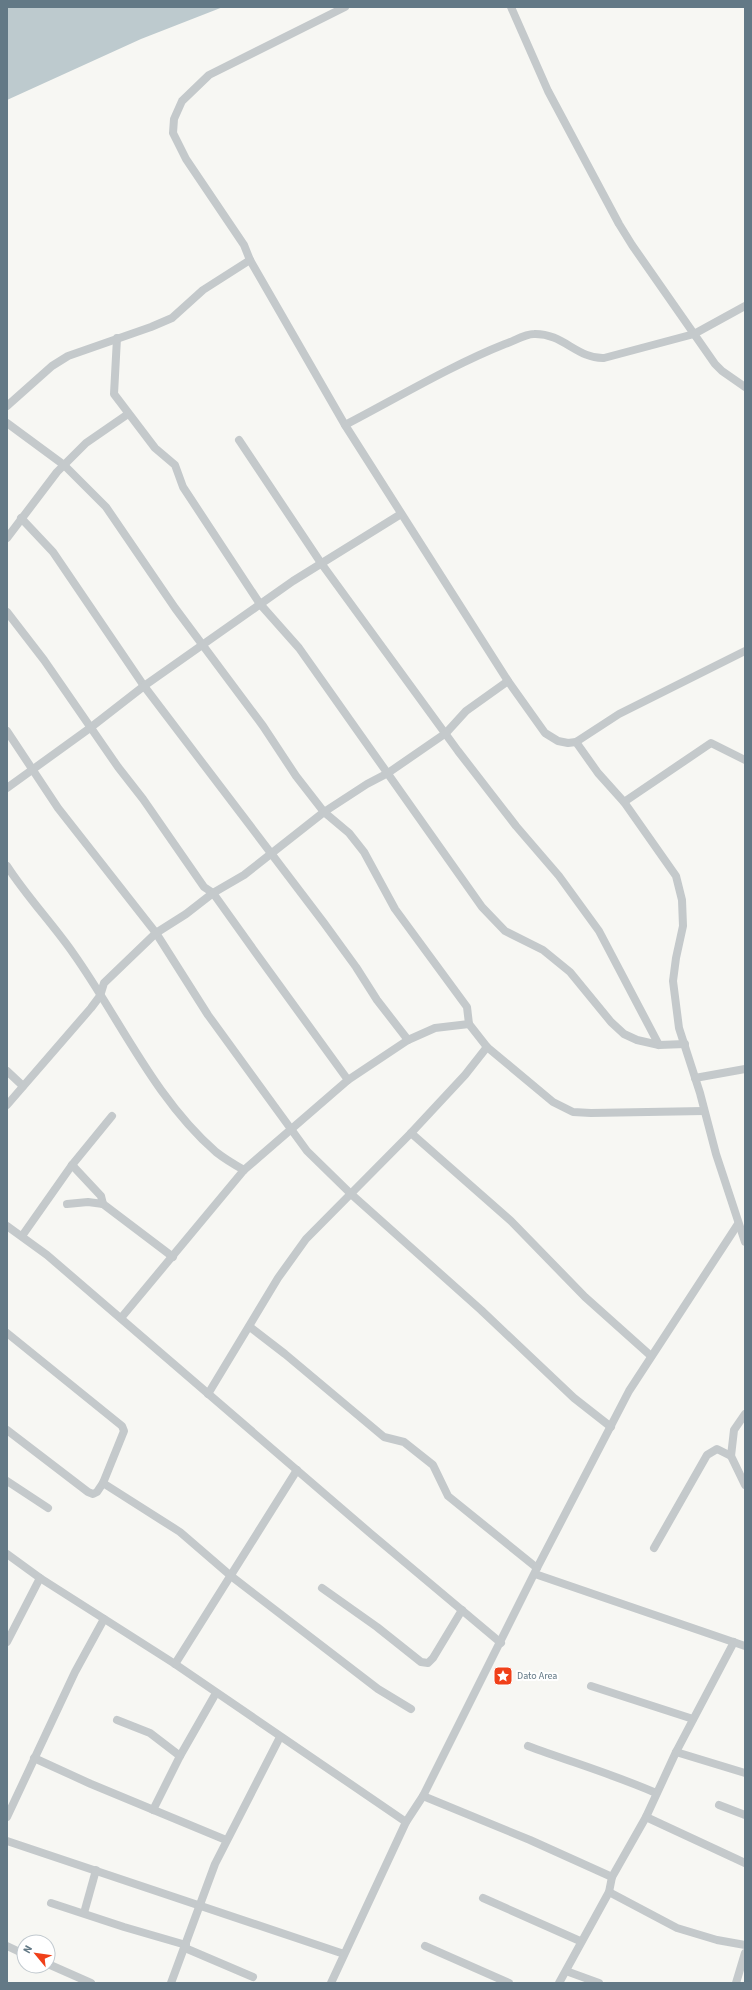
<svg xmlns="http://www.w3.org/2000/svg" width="752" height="1990" viewBox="0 0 752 1990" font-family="'Source Sans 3',sans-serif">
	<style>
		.water { fill: #bdcace }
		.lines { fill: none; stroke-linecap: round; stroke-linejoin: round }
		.street { stroke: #c4c9cb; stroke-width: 8 }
		.labels { text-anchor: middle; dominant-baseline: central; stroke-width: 4; stroke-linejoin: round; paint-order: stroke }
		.poi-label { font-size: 10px; fill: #637986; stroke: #fff; text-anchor: start }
	</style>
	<rect width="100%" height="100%" fill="#f7f7f3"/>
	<polygon class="water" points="7,7 223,7 141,39 7,100"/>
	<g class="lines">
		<g class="street">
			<polyline points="345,7 209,75 182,101 174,119 173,133 186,159 244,245 250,260 345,425 508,681 545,733 558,741 568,743 576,742 619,714 745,651"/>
			<polyline points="511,7 548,91 619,224 632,245 715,364 722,371 745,387"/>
			<polyline points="117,338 114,394 155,448 175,465 183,487 260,604 299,648 482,907 505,931 543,950 570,972 611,1022 624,1034 637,1040 659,1045 685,1044"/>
			<polyline points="7,406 52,366 68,356 151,327 172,318 203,290 250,260"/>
			<polyline points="7,423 64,465 106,507 175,608 263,726 296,776 324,812 349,833 364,852 395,909 467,1007 469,1024 487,1047 553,1102 573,1112 591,1113 704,1111"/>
			<path d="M 345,425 C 397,398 452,365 505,344 C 514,341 525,334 534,334 C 563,333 577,359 604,358 L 694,334 L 745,306"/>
			<polyline points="239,440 321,563 458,751 516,826 559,876 599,931 659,1045"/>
			<polyline points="21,518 53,552 144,686 324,923 356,967 377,1000 408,1040"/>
			<polyline points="7,538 57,472 86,443 128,414"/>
			<polyline points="7,612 44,660 118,767 143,799 204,887 213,893 253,949 348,1080"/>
			<polyline points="7,731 58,808 156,933 208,1015 307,1151 351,1194 481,1310 574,1398 611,1427"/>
			<polyline points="576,742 598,773 624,802 676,876 682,900 683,926 676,958 673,981 679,1028 700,1093 716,1154 745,1242"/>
			<polyline points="7,788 90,728 144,686 293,581 401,514"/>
			<polyline points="624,802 711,743 745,760"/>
			<path d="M 7,866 C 27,897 52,923 73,953 C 120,1019 154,1098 216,1152 C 225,1159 235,1165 244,1170"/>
			<polyline points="7,1071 23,1086"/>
			<polyline points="695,1078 745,1069"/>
			<polyline points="7,1105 91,1008 100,996 104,983 156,933 186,914 213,893 244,875 324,812 367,784 388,773 446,733 466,711 508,681"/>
			<polyline points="411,1133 511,1221 585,1297 651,1356"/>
			<polyline points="72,1165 101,1196 103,1204"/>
			<polyline points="67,1204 88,1202 103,1204 173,1257"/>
			<polyline points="7,1226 47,1255 370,1533 501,1643"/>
			<polyline points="22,1236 72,1165 112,1116"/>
			<polyline points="121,1318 244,1170 348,1080 408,1040 435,1028 469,1024"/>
			<polyline points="250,1327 285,1354 384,1437 404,1442 433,1465 448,1496 537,1568"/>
			<polyline points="7,1333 122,1426 124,1431 103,1483"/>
			<polyline points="208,1394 278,1278 306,1239 411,1133 465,1075 487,1047"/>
			<polyline points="7,1430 88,1492 93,1494 97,1492 103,1483 180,1532 231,1576 378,1689 411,1709"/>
			<polyline points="731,1456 745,1485"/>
			<polyline points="7,1481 48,1508"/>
			<polyline points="654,1548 707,1455 717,1449 731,1456 734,1430 745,1414"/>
			<polyline points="7,1554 40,1578 175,1664 406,1822"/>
			<polyline points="535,1574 745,1646"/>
			<polyline points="322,1588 377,1627 421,1662 428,1663 433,1658 462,1610"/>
			<polyline points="7,1642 40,1578"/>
			<polyline points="175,1664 297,1470"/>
			<polyline points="591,1686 693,1719"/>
			<polyline points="117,1720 150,1733 180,1756"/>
			<path d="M 528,1746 C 571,1762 615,1775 656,1793"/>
			<polyline points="676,1752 745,1773"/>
			<polyline points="34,1758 91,1784 226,1840"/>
			<polyline points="423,1796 530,1840 612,1877"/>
			<polyline points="719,1805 745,1815"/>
			<polyline points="153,1810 180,1756 216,1693"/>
			<polyline points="7,1817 75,1672 104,1619"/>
			<polyline points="646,1817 745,1863"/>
			<polyline points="7,1841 344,1954"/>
			<polyline points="609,1892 677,1928 717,1940 745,1945"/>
			<polyline points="483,1898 580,1941"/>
			<polyline points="51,1903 124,1927 186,1945"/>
			<polyline points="84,1913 96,1870"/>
			<polyline points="7,1946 24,1954"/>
			<polyline points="425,1946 509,1983"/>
			<polyline points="185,1948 253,1977"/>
			<polyline points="48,1964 91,1983"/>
			<polyline points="566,1971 599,1983"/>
			<polyline points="171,1983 215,1864 280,1737"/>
			<polyline points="331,1983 406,1822 423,1796 537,1568 629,1391 738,1224"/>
			<polyline points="559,1983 609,1892 612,1877 646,1817 676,1752 734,1642"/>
			<polyline points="736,1983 745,1953"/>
		</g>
	</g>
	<defs>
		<g id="sight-square" transform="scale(1)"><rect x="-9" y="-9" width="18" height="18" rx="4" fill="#f04019" stroke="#fff"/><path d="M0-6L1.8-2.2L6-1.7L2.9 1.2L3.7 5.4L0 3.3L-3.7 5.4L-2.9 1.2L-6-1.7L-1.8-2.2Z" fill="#fff"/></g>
	</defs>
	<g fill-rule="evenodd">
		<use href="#sight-square" x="503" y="1676"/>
	</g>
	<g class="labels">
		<g class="poi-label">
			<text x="517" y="1676">Dato Area</text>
		</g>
	</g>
	<rect width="752" height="1990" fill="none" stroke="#637986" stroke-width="16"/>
	<g transform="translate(36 1954) rotate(299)"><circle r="19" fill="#ffffff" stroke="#c1c9cf"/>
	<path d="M0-3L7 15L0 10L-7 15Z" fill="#f04019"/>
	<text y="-6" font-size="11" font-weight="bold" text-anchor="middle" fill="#637986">N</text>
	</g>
</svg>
